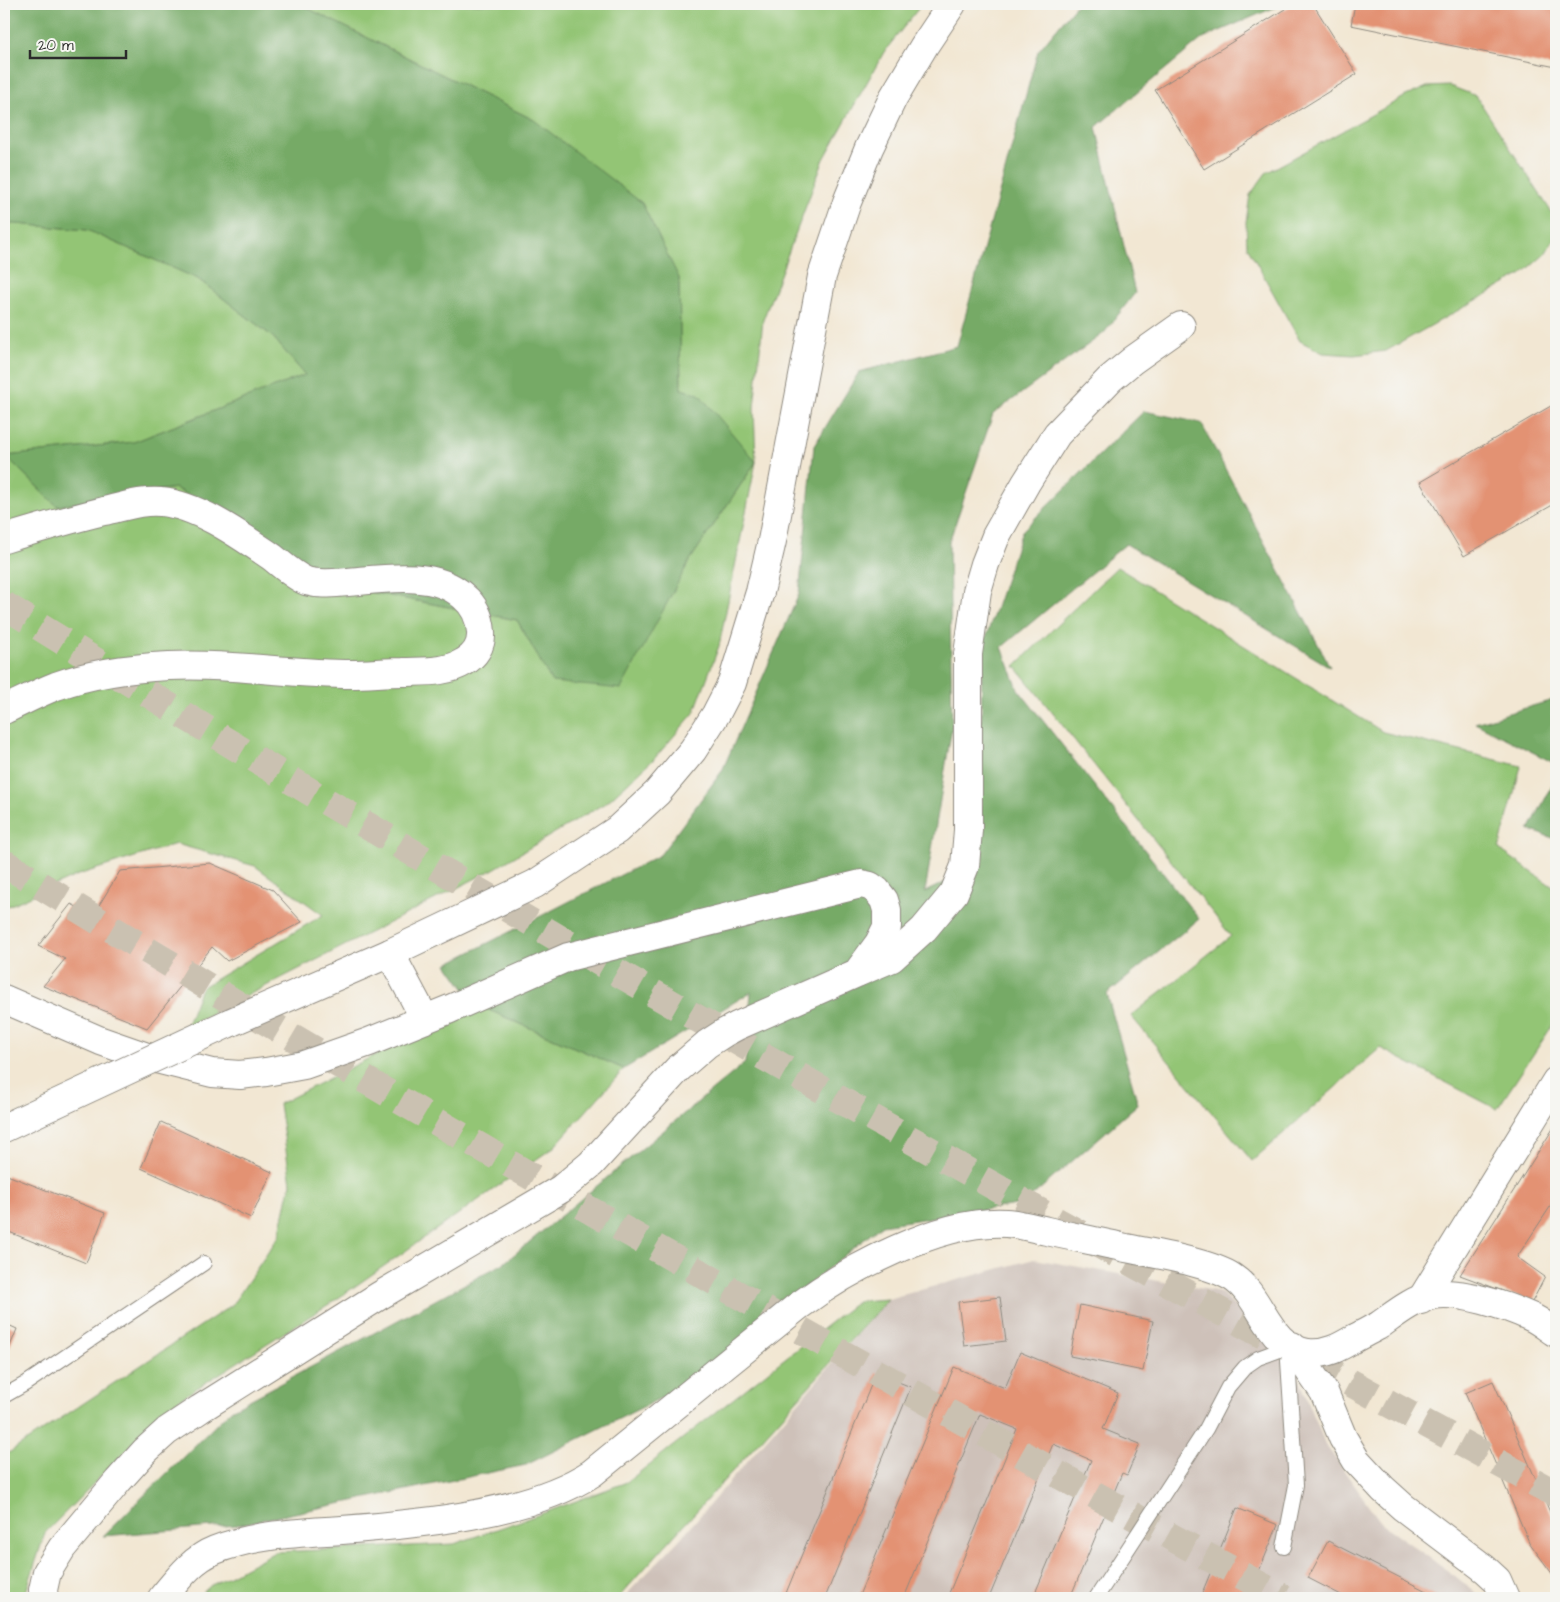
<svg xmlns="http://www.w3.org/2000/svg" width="1560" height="1602" viewBox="0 0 1560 1602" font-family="'Architects Daughter',sans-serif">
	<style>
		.industrial { fill: #cec1b9 }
		.green { fill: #93c574; stroke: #5f7850 }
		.forest { fill: #76aa66; stroke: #506a48 }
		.building { fill: #e39273 }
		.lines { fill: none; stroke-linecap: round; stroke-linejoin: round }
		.primary-tunnel { stroke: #cac1b1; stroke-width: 28; stroke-dasharray: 28 14; stroke-linecap: butt }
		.lane-casing { stroke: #8e897f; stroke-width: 16 }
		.street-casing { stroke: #8e897f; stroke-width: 30 }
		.lane { stroke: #fff; stroke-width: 14 }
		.street { stroke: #fff; stroke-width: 28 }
		.street-bridge-casing { stroke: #8e897f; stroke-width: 30; stroke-linecap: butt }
		.street-bridge { stroke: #fff; stroke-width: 28 }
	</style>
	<rect width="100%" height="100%" fill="#f6f6f2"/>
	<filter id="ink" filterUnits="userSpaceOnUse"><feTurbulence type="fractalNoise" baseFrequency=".02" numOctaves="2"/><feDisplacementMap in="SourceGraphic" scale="10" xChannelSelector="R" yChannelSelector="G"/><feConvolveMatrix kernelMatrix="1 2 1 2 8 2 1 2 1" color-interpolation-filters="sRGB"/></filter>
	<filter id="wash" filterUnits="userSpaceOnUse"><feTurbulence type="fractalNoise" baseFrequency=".0096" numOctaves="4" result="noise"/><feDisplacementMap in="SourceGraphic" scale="20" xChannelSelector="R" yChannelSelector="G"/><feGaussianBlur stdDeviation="1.12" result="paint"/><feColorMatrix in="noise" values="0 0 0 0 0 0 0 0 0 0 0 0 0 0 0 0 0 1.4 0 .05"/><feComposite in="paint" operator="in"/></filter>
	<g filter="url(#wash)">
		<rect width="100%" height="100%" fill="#f2e7d3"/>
		<polygon class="industrial" points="1034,1259 1221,1292 1299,1378 1325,1444 1382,1524 1455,1576 1476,1593 1478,1598 623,1598 679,1540 888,1299"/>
		<g class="green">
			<polygon points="299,4 922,4 884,52 823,161 763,320 754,408 756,462 719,646 694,713 654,759 607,802 492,870 186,1027 201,988 323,915 255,866 176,844 78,875 4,908 4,223 87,230 198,279 273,337 305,375 134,442 6,456 57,506 175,488 354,589 517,620 553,682 690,560 756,462 681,389 679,278 534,120"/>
			<polygon points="1450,86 1476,96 1556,219 1555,237 1545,254 1521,275 1386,351 1354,355 1323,353 1300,341 1247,246 1246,222 1250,195 1266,173 1406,96 1427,87"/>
			<polygon points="1117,567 1383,732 1521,766 1499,849 1556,889 1556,1020 1497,1109 1380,1048 1252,1161 1131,1016 1231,936 1015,666"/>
			<polygon points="475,1004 624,1069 554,1147 337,1299 172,1404 45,1533 24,1598 4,1598 4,1456 232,1305 279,1236 291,1183 279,1104"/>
			<polygon points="888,1299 618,1598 197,1598 210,1586 275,1552 454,1544 549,1511 627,1482 858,1301"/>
		</g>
		<g class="forest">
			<polygon points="4,4 299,4 534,120 642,203 679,278 681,389 699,394 756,462 690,560 621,689 552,682 517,620 354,589 175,488 57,506 6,456 134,442 305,375 273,337 198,279 87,230 4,223"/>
			<polygon points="1077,4 1283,4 1203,38 1096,127 1135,293 1104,333 993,414 949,542 952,727 925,892 977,867 981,810 982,649 1022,531 1144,411 1201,423 1330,667 1126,544 1002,647 1018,689 1199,919 1107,994 1138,1104 1023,1204 882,1225 681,1388 526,1465 237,1525 103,1536 231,1410 504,1263 745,1063 751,992 624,1069 475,1004 447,964 660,855 722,771 799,594 814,446 859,372 957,346 1038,51"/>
			<polygon points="1556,699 1556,764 1475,723"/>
			<polygon points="1556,778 1556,839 1529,830"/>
		</g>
		<g id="blocks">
			<g class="building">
				<polygon points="1293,4 1313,4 1357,74 1204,169 1155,90"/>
				<polygon points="1355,4 1527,4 1556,10 1556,67 1351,25"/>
				<polygon points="1556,403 1556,503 1464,556 1420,482"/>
				<polygon points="210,863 273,890 302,922 227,961 212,947 147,1028 43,986 65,959 38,946 71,904 93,915 120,871"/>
				<polygon points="161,1122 272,1172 251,1218 141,1168"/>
				<polygon points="1556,1124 1556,1198 1517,1257 1545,1277 1532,1302 1460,1275"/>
				<polygon points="7,1175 105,1213 86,1263 4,1230 4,1184"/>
				<polygon points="1000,1297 1006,1341 964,1346 958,1302"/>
				<polygon points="1080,1305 1153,1321 1143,1371 1070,1356"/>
				<polygon points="4,1323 17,1329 4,1361"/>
				<polygon points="1020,1352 1118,1393 1103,1429 1140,1444 1127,1475 1122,1473 1070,1598 1033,1598 1091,1460 1053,1444 989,1598 947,1598 1017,1429 980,1414 904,1598 858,1598 954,1367 1005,1388"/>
				<polygon points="876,1373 911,1387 825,1598 784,1598"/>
				<polygon points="1493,1381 1556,1526 1556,1579 1529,1542 1465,1393"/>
				<polygon points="1237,1508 1278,1525 1248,1598 1200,1598"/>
				<polygon points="1328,1541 1440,1598 1347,1598 1308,1578"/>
			</g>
		</g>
	</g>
	<g filter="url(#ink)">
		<use href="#blocks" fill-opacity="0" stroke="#8e897f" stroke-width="1"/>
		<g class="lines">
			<g class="primary-tunnel">
				<path d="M 4,605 C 131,683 259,762 388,838 C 772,1066 1163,1282 1556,1494"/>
				<path d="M 4,863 C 280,1033 561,1195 843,1354 C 990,1436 1136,1519 1284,1598"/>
			</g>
			<g class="lane-casing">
				<g id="lane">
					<polyline points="4,1396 25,1384 204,1263"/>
					<polyline points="1284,1547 1296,1485 1288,1361 1292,1347"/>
					<polyline points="1096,1598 1206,1429 1228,1387 1245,1367 1258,1358 1291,1346"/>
				</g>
			</g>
			<g class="street-casing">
				<g id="street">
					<path d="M 4,539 C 37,529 71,519 104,511 C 123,507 142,500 161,502 C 198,505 241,536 272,557 C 282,565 294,576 306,581 C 320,585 334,583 348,582 C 383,579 435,570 463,596 C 474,605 480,618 481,632 C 482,645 475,656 464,662 C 446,673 423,671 403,672 C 386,672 368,674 351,674 C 290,674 229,663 169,666 C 130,668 92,673 56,686 C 38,693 21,702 4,710"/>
					<polyline points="390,953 425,1019"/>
					<polyline points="859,972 892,958 924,929 954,893 965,866 968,830 968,654 977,591 985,564 996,536 1026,483 1057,434 1110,379 1133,360 1181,326"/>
					<polyline points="4,999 101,1041 144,1056 212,1073 240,1075 266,1072 304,1065 369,1042 450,1009 568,957 861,884 870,886 877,891 884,900 887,910 887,927 879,943 857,973 737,1026 724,1033 707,1044 678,1069 591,1164 561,1189 379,1296 200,1409 167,1431 145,1451 118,1481 62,1548 47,1572 43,1590 44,1598"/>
					<polyline points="229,1023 390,953 535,884 617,830 657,793 693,750 716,714 732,683 760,592 772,541 822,276 847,202 869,148 893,98 924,46 952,4"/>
					<polyline points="4,1128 53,1105"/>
					<polyline points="1421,1300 1556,1081"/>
					<polyline points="1292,1346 1324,1392 1343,1438 1356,1460 1383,1489 1403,1507 1485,1569 1497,1580 1505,1598"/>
					<path d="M 162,1598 C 177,1580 192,1559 215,1550 C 255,1534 300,1533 342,1530 C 417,1524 528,1515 592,1473 L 797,1307 C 848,1269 941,1219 1006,1223 C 1020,1224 1034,1228 1047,1231 C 1074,1237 1100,1242 1126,1248 C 1155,1254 1208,1262 1232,1277 C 1263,1297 1267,1347 1308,1353 C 1326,1355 1340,1347 1355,1338 C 1363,1334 1370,1330 1378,1326 C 1394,1315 1413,1299 1433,1295 C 1459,1290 1507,1306 1531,1317 C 1540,1321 1548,1328 1556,1333"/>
				</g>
			</g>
			<use href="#lane" class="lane"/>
			<use href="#street" class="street"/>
			<g class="street-bridge-casing">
				<polyline id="street-bridge" points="53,1105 229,1023"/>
			</g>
			<use href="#street-bridge" class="street-bridge"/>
		</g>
	</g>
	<rect width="1560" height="1602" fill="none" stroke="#f6f6f2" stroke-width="20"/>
	<path d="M30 50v8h96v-8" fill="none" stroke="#2b2b2b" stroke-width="2.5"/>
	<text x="38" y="50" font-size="15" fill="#2b2b2b" stroke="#f6f6f2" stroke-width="4" paint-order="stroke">20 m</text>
</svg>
